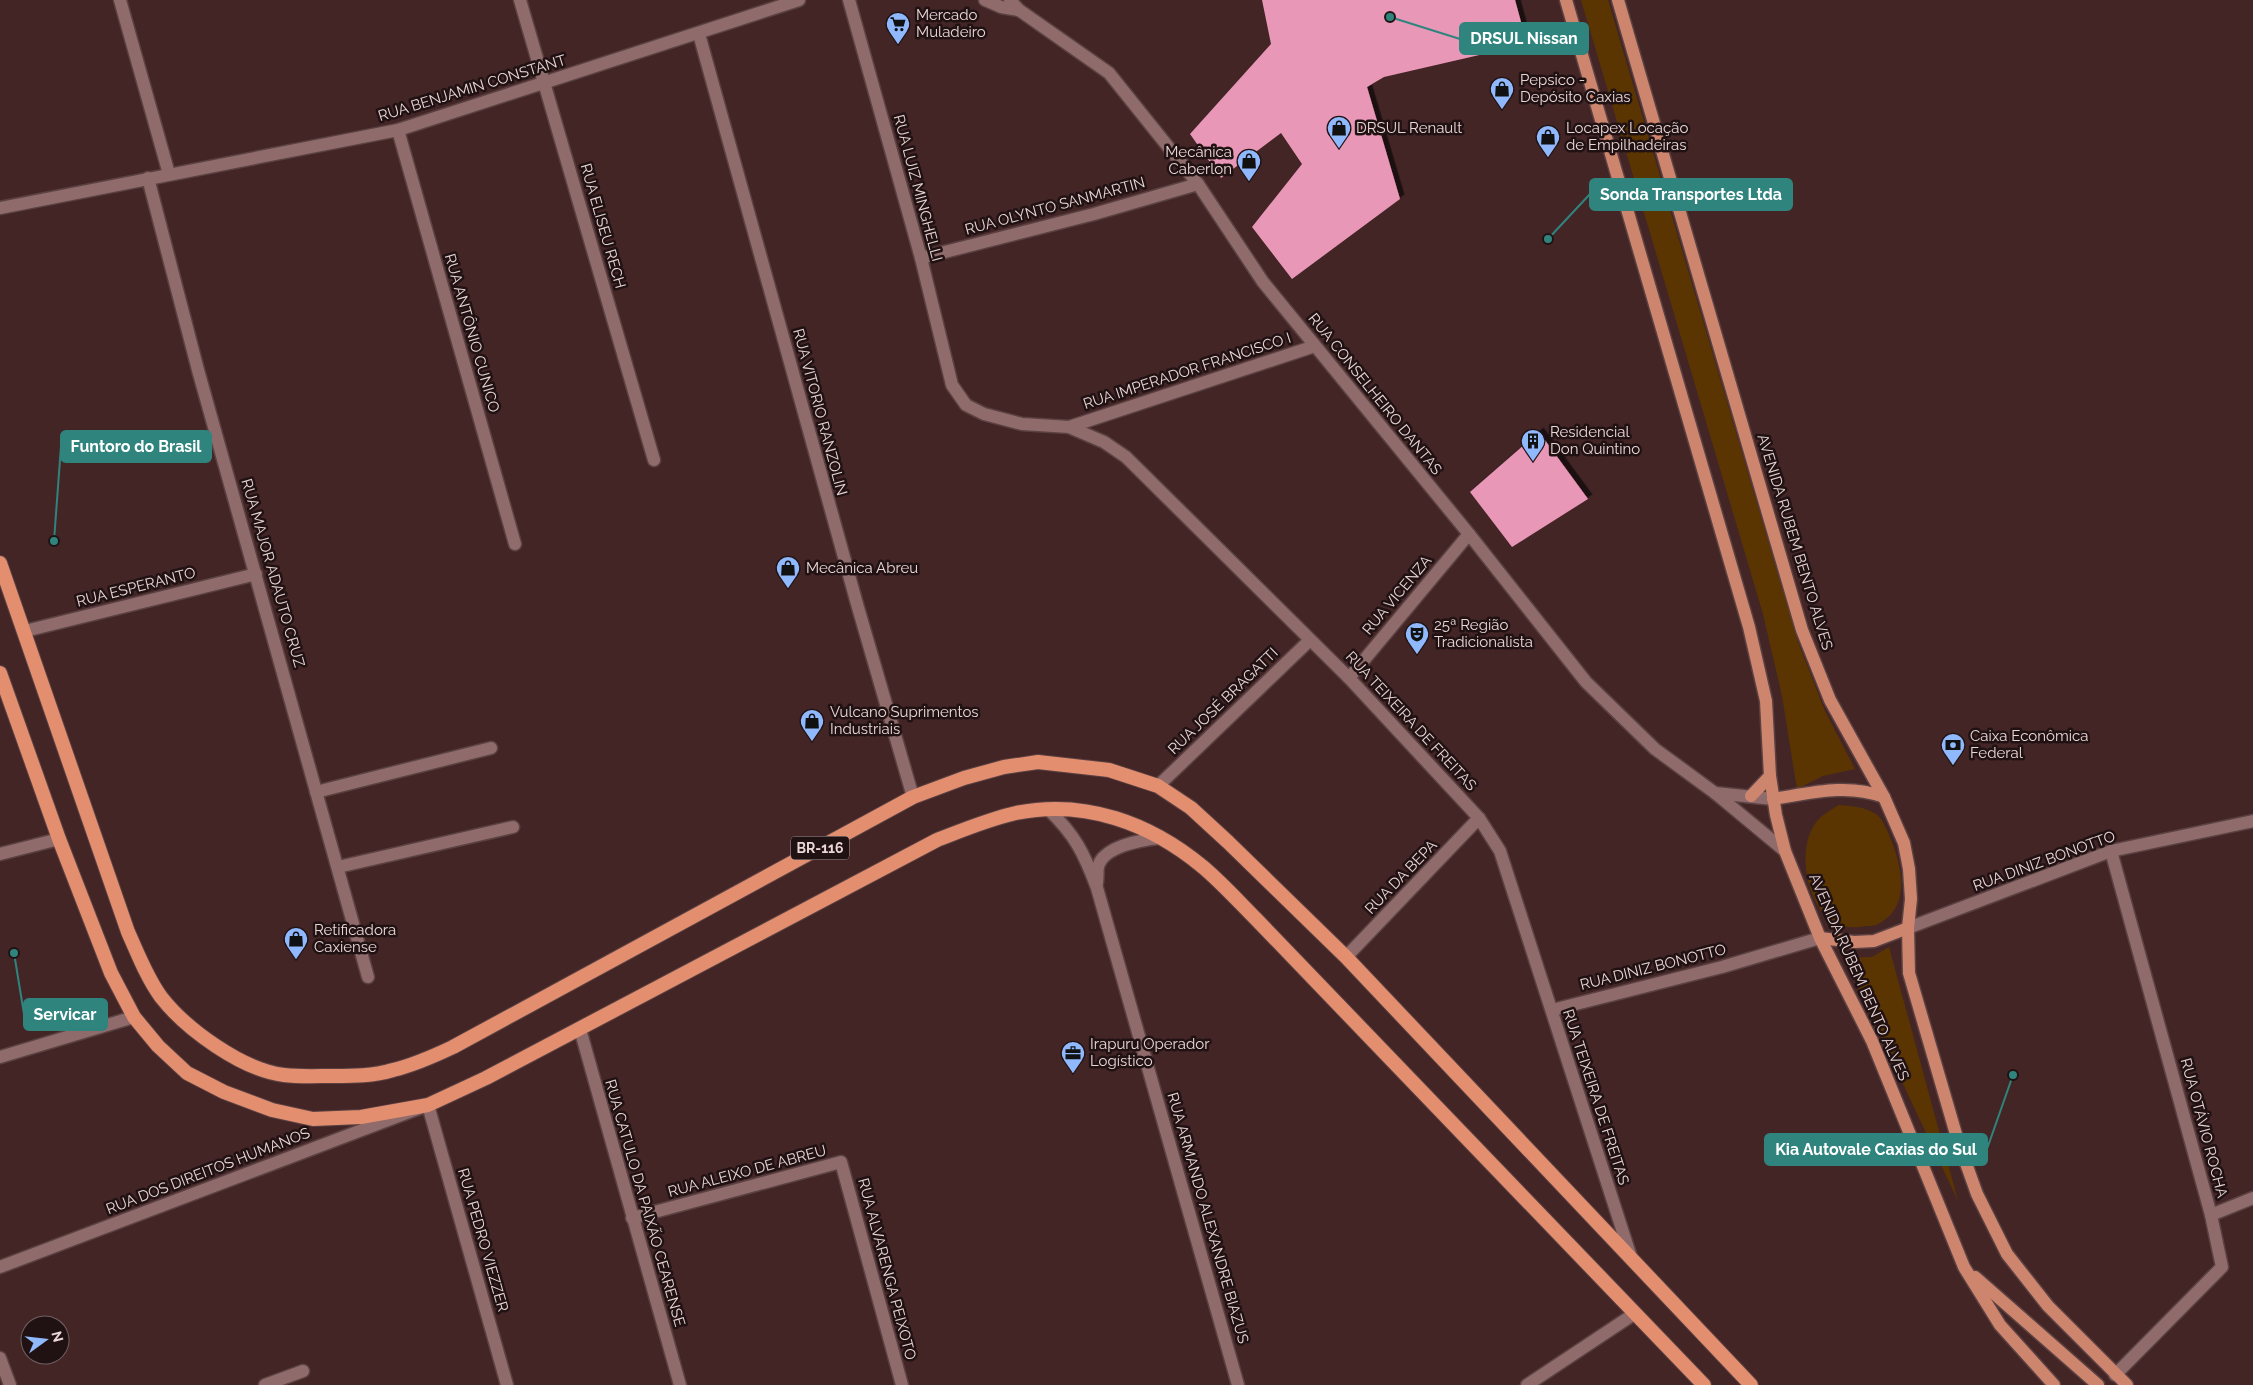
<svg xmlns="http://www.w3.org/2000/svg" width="2253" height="1385" viewBox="0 0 2253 1385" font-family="Raleway,sans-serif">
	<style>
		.green { fill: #5b3501 }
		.building { fill: #e997b7; filter: url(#shadow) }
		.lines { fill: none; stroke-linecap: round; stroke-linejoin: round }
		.minor-casing { stroke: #5b4142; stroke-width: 15 }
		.tertiary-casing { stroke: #5b4142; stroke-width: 15 }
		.primary-casing { stroke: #5b4142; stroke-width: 15 }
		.trunk-casing { stroke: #5b4142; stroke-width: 16 }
		.minor { stroke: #8f6b6b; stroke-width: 12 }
		.tertiary { stroke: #8f6b6b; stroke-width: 12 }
		.primary { stroke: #ce856e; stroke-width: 12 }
		.trunk { stroke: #e38e6f; stroke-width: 14 }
		.labels { text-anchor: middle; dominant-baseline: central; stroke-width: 5; stroke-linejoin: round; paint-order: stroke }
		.shield { fill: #201213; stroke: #ae9b9c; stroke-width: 1 }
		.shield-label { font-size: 14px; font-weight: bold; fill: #ebd6d6 }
		.poi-label { font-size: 15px; fill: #ebd6d6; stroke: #201213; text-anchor: start }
		.street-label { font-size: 15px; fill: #ebd6d6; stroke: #201213 }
		.leader { fill: none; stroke: #30847e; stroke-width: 2 }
		.callout-dot { fill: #30847e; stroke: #201213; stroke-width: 2 }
		.callout { fill: #30847e; stroke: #30847e; stroke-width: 2 }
		.callout-label { font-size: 16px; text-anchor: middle; font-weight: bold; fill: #fff }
	</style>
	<defs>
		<filter id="shadow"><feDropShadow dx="4.5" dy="-4.5" stdDeviation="0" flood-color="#0009"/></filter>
	</defs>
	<rect width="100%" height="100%" fill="#432526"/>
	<g class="green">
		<polygon points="1581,0 1608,0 1798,642 1825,711 1855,769 1823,776 1797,789 1782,696 1763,614"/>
		<path d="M 1839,805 C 1852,806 1865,807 1876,814 C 1883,819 1888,832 1891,840 C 1902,867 1912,909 1876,925 C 1873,926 1868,926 1865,926 C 1856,928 1843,928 1835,924 C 1808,907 1797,854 1813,827 C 1819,816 1829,811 1839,805 Z"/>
		<polygon points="1889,947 1958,1201 1844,958 1872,957"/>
	</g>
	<g class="building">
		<polygon points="1262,0 1515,0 1527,44 1384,77 1367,87 1400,199 1292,279 1252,227 1302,164 1281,133 1221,178 1190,134 1271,44"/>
		<polygon points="1539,432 1588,499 1512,547 1470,492"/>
	</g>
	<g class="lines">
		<g class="minor-casing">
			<g id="minor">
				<polyline points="120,0 169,174"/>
				<polyline points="520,0 654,460"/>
				<polyline points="849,0 921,258 952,385 966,405 984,414 1022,424 1069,427 1104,442 1126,457 1349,678 1479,818 1500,851 1631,1257"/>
				<polyline points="699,34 857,604 913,797"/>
				<polyline points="398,130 515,544"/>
				<polyline points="148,178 198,370 368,977"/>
				<polyline points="0,208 398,130 799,0"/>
				<polyline points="921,258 1094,214 1198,184"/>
				<polyline points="1069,427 1315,346"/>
				<polyline points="25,631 256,574"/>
				<polyline points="1349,678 1469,534"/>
				<polyline points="1158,786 1310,640"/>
				<polyline points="316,792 491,748"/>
				<path d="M 1048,809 C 1075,835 1084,853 1097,888 L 1238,1385"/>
				<polyline points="2111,851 2211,1215 2222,1267 2115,1375"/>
				<polyline points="0,854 59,839"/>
				<polyline points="338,867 513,827"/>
				<path d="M 1097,883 C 1098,878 1097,872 1098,867 C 1103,846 1142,840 1159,838"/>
				<polyline points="1908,928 2111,851 2253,821"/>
				<polyline points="1346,957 1479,818"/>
				<polyline points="1552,1010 1722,967 1820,938"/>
				<polyline points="580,1029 680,1385"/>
				<polyline points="0,1057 134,1017"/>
				<polyline points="2211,1215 2253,1198"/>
				<polyline points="632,1218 841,1162 902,1385"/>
				<polyline points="0,1267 428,1105 507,1385"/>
				<polyline points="0,1358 10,1385"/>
				<polyline points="265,1385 303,1371"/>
				<polyline points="1527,1385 1634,1314"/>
			</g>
		</g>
		<g class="tertiary-casing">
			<g id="tertiary">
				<polyline points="985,0 1001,7 1019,10"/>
				<polyline points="1010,0 1019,10 1109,73 1198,184 1263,282 1469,534 1586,682 1655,749 1715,793 1785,851"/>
				<polyline points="1715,793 1773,799"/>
			</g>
		</g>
		<g class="primary-casing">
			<g id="primary">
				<polyline points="1566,0 1749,627 1766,701 1770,776 1776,815 1785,851 1820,938 1872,1041 1964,1267 2000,1325 2054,1385"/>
				<polyline points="1618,0 1802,630 1830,700 1884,797 1904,843 1909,869 1911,899 1908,928 1909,973 1958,1141 1977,1194 2007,1254 2048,1306 2127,1385"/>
				<polyline points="1751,796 1770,776"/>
				<path d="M 1773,799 C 1811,793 1847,783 1884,797"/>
				<polyline points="1820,938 1854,942 1874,941 1908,928"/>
				<polyline points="1975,1277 2098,1385"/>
			</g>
		</g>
		<g class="trunk-casing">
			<g id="trunk">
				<path d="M 0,563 L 128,932 C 138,954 147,978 161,997 C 186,1029 242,1070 284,1075 C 300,1077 317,1076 333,1076 C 354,1076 373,1076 393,1070 C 414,1065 434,1056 453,1047 L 913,797 L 964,778 L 1004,767 L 1038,762 L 1109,770 L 1158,786 L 1191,808 L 1228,842 L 1346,957 L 1751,1385"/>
				<path d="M 0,673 L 59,839 L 111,973 L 134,1017 L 158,1046 L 187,1073 L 224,1092 L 272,1110 L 313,1119 L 361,1117 L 428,1105 L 486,1078 L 937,840 C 963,830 989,819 1016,813 C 1085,799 1150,823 1203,867 C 1222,883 1239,902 1257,920 L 1704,1385"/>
			</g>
		</g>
		<use href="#minor" class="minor"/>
		<use href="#tertiary" class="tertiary"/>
		<use href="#primary" class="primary"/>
		<use href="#trunk" class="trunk"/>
	</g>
	<defs>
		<g id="supermarket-pin" transform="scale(1.25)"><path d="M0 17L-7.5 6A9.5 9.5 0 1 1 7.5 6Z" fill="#8fb8fd" stroke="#201213"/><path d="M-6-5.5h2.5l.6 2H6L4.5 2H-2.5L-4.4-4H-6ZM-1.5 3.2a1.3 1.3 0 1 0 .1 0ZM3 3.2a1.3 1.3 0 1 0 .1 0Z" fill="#111"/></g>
		<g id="shop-pin" transform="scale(1.25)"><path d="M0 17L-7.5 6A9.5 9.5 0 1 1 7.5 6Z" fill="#8fb8fd" stroke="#201213"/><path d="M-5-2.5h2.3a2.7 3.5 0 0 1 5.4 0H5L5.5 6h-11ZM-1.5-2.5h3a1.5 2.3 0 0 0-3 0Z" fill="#111"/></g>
		<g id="building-pin" transform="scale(1.25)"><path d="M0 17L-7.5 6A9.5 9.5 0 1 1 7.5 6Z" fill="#8fb8fd" stroke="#201213"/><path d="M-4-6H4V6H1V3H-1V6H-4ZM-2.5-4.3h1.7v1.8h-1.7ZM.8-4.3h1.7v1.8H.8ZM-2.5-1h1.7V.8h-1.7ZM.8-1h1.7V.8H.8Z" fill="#111"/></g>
		<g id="theatre-pin" transform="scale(1.25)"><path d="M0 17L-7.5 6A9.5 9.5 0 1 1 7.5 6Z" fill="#8fb8fd" stroke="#201213"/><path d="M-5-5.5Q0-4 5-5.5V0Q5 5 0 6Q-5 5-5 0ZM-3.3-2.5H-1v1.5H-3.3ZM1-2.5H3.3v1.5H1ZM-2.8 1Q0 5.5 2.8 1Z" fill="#111"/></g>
		<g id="bank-pin" transform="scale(1.25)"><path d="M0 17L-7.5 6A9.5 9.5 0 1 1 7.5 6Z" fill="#8fb8fd" stroke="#201213"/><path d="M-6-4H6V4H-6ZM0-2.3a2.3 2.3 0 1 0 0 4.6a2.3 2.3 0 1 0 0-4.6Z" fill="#111"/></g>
		<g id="office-pin" transform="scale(1.25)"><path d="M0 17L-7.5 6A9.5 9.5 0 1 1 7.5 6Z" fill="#8fb8fd" stroke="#201213"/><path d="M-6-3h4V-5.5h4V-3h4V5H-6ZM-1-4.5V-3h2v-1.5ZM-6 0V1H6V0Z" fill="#111"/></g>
	</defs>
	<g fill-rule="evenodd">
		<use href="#supermarket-pin" x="898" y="24"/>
		<use href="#shop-pin" x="1502" y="89"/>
		<use href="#shop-pin" x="1339" y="128"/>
		<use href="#shop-pin" x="1548" y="137"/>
		<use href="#shop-pin" x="1249" y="161"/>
		<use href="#building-pin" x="1533" y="441"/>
		<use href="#shop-pin" x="788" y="568"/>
		<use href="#theatre-pin" x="1417" y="634"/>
		<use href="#shop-pin" x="812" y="721"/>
		<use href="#bank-pin" x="1953" y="745"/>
		<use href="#shop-pin" x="296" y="939"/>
		<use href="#office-pin" x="1073" y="1053"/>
	</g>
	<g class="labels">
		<rect class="shield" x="791" y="836.5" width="58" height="23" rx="4"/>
		<g class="shield-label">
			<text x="820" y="848">BR-116</text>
		</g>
		<g class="poi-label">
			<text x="916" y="15">Mercado<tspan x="916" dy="17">Muladeiro</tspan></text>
			<text x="1520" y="80">Pepsico -<tspan x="1520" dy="17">Depósito Caxias</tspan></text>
			<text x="1356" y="128">DRSUL Renault</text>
			<text x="1566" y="128">Locapex Locação<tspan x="1566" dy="17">de Empilhadeiras</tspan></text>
			<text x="1232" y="152" text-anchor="end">Mecânica<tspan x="1232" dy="17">Caberlon</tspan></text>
			<text x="1550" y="432">Residencial<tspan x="1550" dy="17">Don Quintino</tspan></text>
			<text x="806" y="568">Mecânica Abreu</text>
			<text x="1434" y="625">25ª Região<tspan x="1434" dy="17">Tradicionalista</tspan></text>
			<text x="830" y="712">Vulcano Suprimentos<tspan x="830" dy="17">Industriais</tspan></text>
			<text x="1970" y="736">Caixa Econômica<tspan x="1970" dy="17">Federal</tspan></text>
			<text x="314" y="930">Retificadora<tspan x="314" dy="17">Caxiense</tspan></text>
			<text x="1090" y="1044">Irapuru Operador<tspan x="1090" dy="17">Logístico</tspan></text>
		</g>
		<g class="street-label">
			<text transform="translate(472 88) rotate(-17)">RUA BENJAMIN CONSTANT</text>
			<text transform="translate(918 188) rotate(75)">RUA LUIZ MINGHELLI</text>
			<text transform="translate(1055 206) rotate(-15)">RUA OLYNTO SANMARTIN</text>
			<text transform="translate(603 226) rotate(74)">RUA ELISEU RECH</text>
			<text transform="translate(472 333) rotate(74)">RUA ANTÔNIO CUNICO</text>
			<text transform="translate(1187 371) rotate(-18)">RUA IMPERADOR FRANCISCO I</text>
			<text transform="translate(1375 394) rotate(51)">RUA CONSELHEIRO DANTAS</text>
			<text transform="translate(820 412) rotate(75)">RUA VITORIO RANZOLIN</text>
			<text transform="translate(1795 542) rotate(73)">AVENIDA RUBEM BENTO ALVES</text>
			<text transform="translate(273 573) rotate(74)">RUA MAJOR ADAUTO CRUZ</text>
			<text transform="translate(136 587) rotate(-14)">RUA ESPERANTO</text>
			<text transform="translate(1397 595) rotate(-50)">RUA VICENZA</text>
			<text transform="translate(1223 701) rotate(-44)">RUA JOSÉ BRAGATTI</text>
			<text transform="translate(1411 721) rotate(47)">RUA TEIXEIRA DE FREITAS</text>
			<text transform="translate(2044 861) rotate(-20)">RUA DINIZ BONOTTO</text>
			<text transform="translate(1401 877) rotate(-46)">RUA DA BEPA</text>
			<text transform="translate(1653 967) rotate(-14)">RUA DINIZ BONOTTO</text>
			<text transform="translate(1859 977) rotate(66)">AVENIDA RUBEM BENTO ALVES</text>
			<text transform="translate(1596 1097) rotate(72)">RUA TEIXEIRA DE FREITAS</text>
			<text transform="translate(2204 1128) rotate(75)">RUA OTÁVIO ROCHA</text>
			<text transform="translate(208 1171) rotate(-21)">RUA DOS DIREITOS HUMANOS</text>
			<text transform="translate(747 1171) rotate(-15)">RUA ALEIXO DE ABREU</text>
			<text transform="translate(645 1203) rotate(74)">RUA CATULO DA PAIXÃO CEARENSE</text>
			<text transform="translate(1208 1218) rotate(74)">RUA ARMANDO ALEXANDRE BIAZUS</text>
			<text transform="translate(483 1240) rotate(74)">RUA PEDRO VIEZZER</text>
			<text transform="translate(887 1269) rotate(75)">RUA ALVARENGA PEIXOTO</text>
		</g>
	</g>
	<path class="leader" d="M1390 17L1460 39M1548 239L1590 194M54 541L61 446M14 953L24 1014M2013 1075L1987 1149"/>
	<g class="callout-dot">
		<circle cx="1390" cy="17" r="5"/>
		<circle cx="1548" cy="239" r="5"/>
		<circle cx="54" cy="541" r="5"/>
		<circle cx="14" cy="953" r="5"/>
		<circle cx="2013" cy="1075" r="5"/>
	</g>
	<g class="callout">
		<rect x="1460" y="23" width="128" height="31" rx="5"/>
		<rect x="1590" y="179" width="202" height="31" rx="5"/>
		<rect x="61" y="431" width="150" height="31" rx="5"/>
		<rect x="24" y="999" width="83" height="31" rx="5"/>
		<rect x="1765" y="1134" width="222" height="31" rx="5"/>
	</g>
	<g class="callout-label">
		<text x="1524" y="44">DRSUL Nissan</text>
		<text x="1691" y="200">Sonda Transportes Ltda</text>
		<text x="136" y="452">Funtoro do Brasil</text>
		<text x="65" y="1020">Servicar</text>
		<text x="1876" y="1155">Kia Autovale Caxias do Sul</text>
	</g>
	<g transform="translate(45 1340) rotate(75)"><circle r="24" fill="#201213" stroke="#716061"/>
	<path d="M0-4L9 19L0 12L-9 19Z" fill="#8fb8fd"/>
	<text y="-8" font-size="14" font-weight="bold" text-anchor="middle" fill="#ebd6d6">N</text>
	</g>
</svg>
